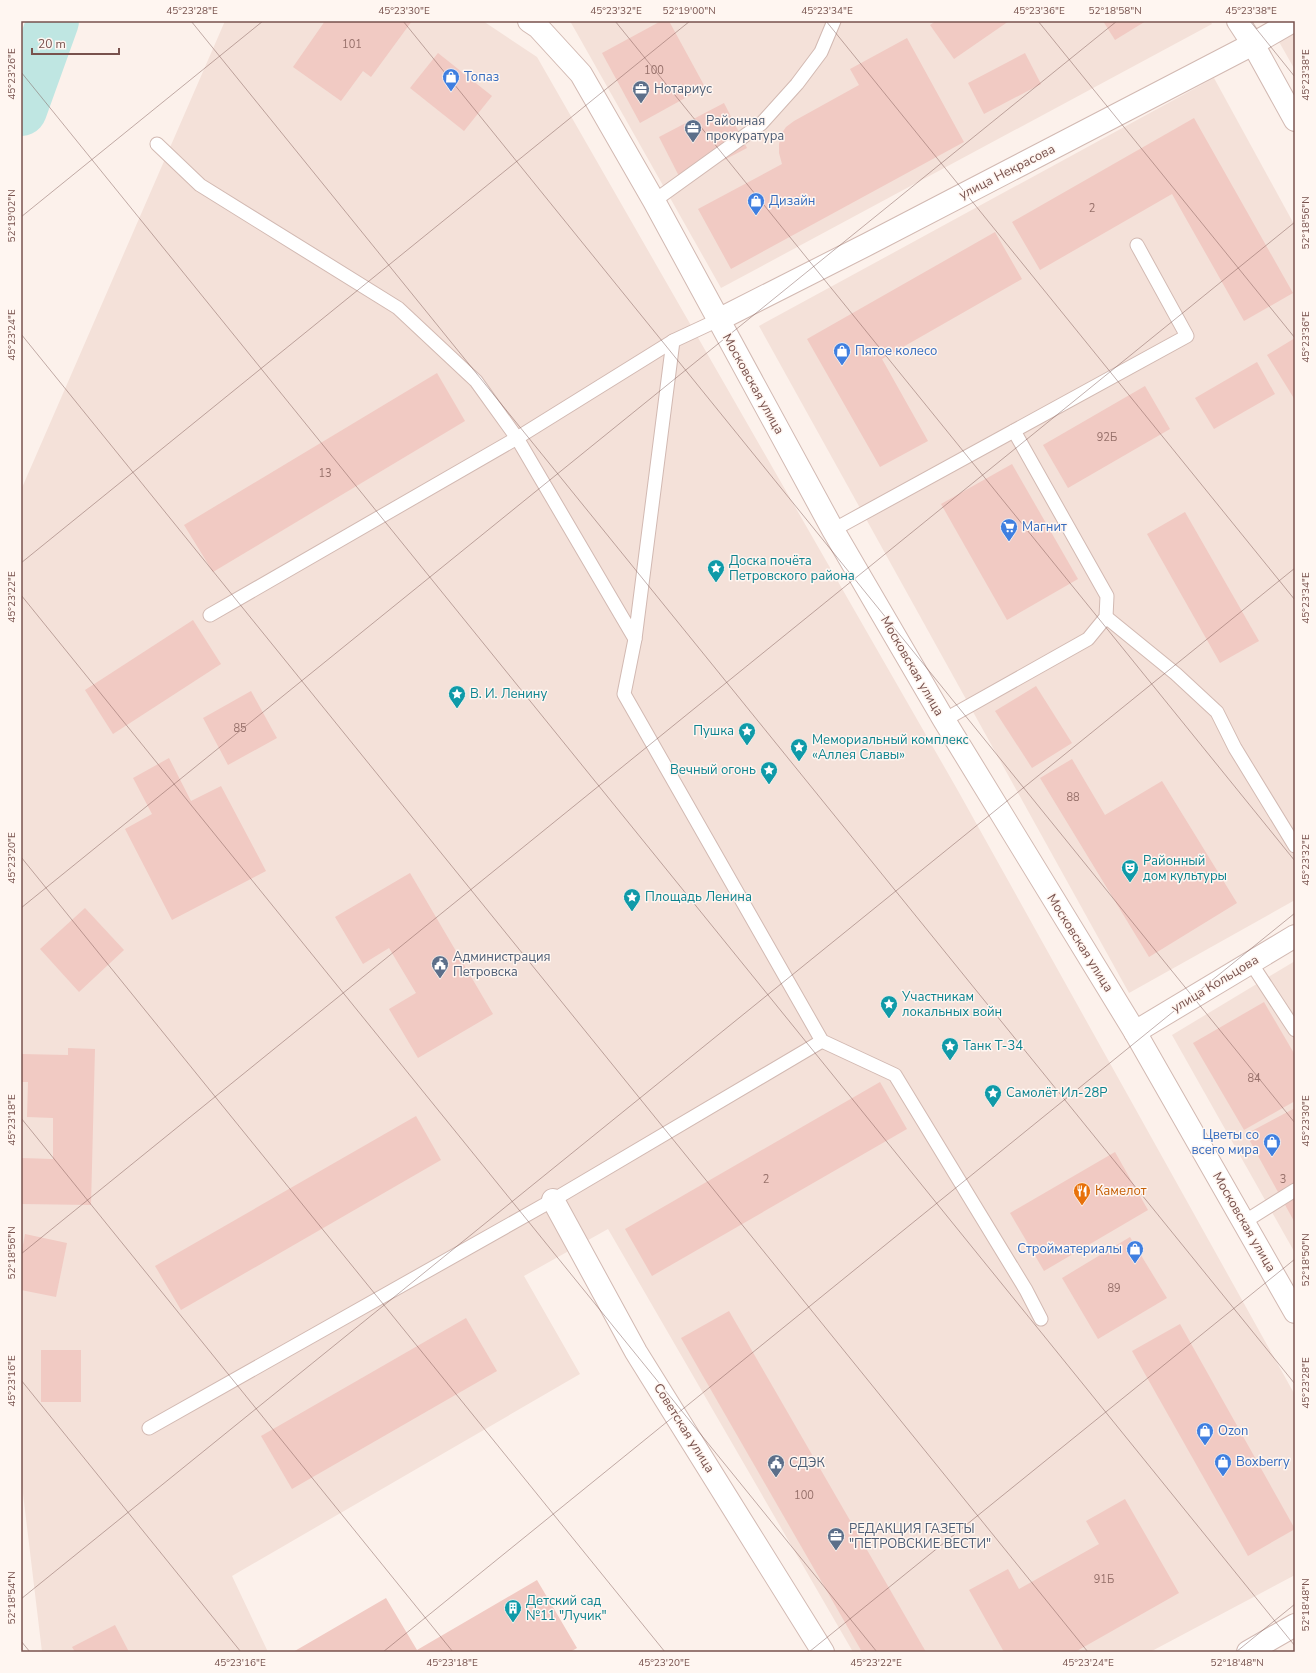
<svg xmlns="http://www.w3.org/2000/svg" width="1316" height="1673" viewBox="0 0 1316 1673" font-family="'Nunito Sans',sans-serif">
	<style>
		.residential { fill: #f4e1d9 }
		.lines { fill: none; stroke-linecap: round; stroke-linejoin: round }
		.river { stroke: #bfe6e2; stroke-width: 52 }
		.building { fill: #f1cac3 }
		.service-casing { stroke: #d2b9b2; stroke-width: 15 }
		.minor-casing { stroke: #d2b9b2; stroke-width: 24 }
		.service { stroke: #fff; stroke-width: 13 }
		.minor { stroke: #fff; stroke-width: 22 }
		.ticks { fill: none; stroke: #78524d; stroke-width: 1; stroke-opacity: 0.45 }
		.labels { text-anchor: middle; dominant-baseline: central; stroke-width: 3; stroke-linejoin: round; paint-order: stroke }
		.number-label { font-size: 11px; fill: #96706a }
		.shop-label { font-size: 13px; fill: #366cbe; stroke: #fff6f1; text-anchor: start }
		.service-label { font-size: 13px; fill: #4e5e75; stroke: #fff6f1; text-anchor: start }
		.street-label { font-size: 13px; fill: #78524d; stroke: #fff6f1 }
		.culture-label { font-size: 13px; fill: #0d838f; stroke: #fff6f1; text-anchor: start }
		.food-label { font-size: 13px; fill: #c56008; stroke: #fff6f1; text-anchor: start }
		.neatline { fill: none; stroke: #78524d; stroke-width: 1.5 }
		.ticks-label { font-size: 10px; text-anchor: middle; fill: #78524d }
	</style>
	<rect width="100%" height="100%" fill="#fcf1eb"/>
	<g class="residential">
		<polygon points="225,21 483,21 537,57 957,789 1295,1395 1295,1575 1150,1652 853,1652 608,1229 524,1276 580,1374 232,1576 268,1652 42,1652 21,1477 21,490"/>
		<polygon points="570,21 1210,21 1212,24 721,288"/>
		<polygon points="1295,29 1295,70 1278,40"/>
		<polygon points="1214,78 1295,226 1295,900 1129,993 759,326"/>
		<polygon points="1295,961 1295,1253 1172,1035"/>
	</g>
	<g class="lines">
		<polyline class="river" points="21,110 53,21"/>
	</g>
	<g class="building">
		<polygon points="325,21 412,21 371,77 363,71 341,101 293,67"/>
		<polygon points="661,21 669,21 705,87 640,123 602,53"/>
		<polygon points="936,21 1009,21 954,59 930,25"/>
		<polygon points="1103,21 1146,21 1115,40"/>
		<polygon points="907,38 964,142 731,269 698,209 782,164 779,153 779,144 782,133 786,127 794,121 859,85 850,69"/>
		<polygon points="438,53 492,96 464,131 410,88"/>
		<polygon points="1025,53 1041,84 984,114 968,83"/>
		<polygon points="724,103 747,148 682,182 659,137"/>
		<polygon points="1194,118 1293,293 1244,321 1172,194 1040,270 1012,222"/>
		<polygon points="995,232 1022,279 882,359 928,441 880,467 807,339"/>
		<polygon points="1295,338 1295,400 1267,355"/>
		<polygon points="1257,362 1275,394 1214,429 1195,398"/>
		<polygon points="437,373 465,421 213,572 184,525"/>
		<polygon points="1145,386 1170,429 1068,488 1043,445"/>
		<polygon points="1012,464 1078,579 1007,620 941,504"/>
		<polygon points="1185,512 1259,641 1220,663 1147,534"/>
		<polygon points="193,620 221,664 113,734 85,690"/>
		<polygon points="1036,686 1072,743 1032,768 995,711"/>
		<polygon points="251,691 277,738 228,765 203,718"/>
		<polygon points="169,758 191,801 221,786 266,871 172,920 125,829 152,814 133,778"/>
		<polygon points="1072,759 1105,815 1162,781 1237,903 1149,957 1040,778"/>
		<polygon points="410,873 493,1014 418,1058 389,1009 416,993 389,948 363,964 335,917"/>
		<polygon points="85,908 124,950 79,992 40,949"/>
		<polygon points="1264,1002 1295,1055 1295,1101 1244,1130 1193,1043"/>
		<polygon points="68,1048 95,1049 91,1205 21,1204 21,1158 53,1159 53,1118 27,1117 28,1082 21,1082 21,1054 68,1055"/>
		<polygon points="880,1082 907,1129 652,1276 625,1229"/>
		<polygon points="1295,1108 1295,1223 1246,1134"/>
		<polygon points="416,1116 441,1160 181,1310 155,1266"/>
		<polygon points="1115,1152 1148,1210 1044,1271 1010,1213"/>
		<polygon points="25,1234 67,1243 56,1297 21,1290 21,1255"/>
		<polygon points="1130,1237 1167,1298 1098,1339 1062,1278"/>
		<polygon points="729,1311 926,1652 862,1652 681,1338"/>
		<polygon points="466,1318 497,1371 292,1489 261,1436"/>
		<polygon points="1180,1324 1295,1529 1248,1556 1132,1351"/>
		<rect x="41" y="1350" width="40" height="52"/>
		<polygon points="1125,1499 1179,1593 1075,1652 1004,1652 969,1590 1008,1569 1019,1589 1099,1544 1086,1521"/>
		<polygon points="537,1580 577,1648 570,1652 293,1652 386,1598 417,1650"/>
		<polygon points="115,1625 129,1652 75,1652 72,1647"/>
	</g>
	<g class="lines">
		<g class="service-casing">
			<g id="service">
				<polyline points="157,144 200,185 398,308 476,381 517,438 635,639 673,341 718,320"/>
				<polyline points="654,201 761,124 797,84 821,52 834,21"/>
				<polyline points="833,530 1187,336 1137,245"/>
				<polyline points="210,615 517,438 673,341"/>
				<polyline points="1106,617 1176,674 1217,712 1235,748 1295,846"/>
				<polyline points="635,639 624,694 822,1041 895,1075 1026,1290 1041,1319"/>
				<polyline points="944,720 1088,639 1106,617 1107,596 1014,431"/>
				<polyline points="1251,963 1295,1030"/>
				<polyline points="1244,1222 1295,1190"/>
				<polyline points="149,1428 553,1200 822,1041"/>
			</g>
		</g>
		<g class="minor-casing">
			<g id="minor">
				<polyline points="529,21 538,27 581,74 654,201 833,530 944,720 1135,1032 1295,1312"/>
				<polyline points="1238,21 1253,44 1295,120"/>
				<polyline points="718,320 868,244 1253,44 1293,21"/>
				<polyline points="1135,1032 1295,936"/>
				<polyline points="553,1200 636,1352 823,1652"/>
				<polyline points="1248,1652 1295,1625"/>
			</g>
		</g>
		<use href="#service" class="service"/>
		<use href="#minor" class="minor"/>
	</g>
	<path class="ticks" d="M 191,21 L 1295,1384M 403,21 L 1295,1123M 615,21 L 1295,861M 826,21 L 1295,600M 1038,21 L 1295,338M 1250,21 L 1295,77M 21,72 L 1295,1646M 21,217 L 263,21M 21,334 L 1088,1652M 21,563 L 690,21M 21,595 L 877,1652M 21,857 L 665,1652M 21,908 L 1117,21M 21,1118 L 453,1652M 21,1254 L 1295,222M 21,1380 L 241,1652M 21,1599 L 1295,568M 21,1641 L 30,1652M 383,1652 L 1295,913M 809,1652 L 1295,1259M 1236,1652 L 1295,1604"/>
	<defs>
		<g id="shop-pin" transform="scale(0.9)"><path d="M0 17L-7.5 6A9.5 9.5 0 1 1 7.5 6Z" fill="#3f7fe0" stroke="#fff6f1"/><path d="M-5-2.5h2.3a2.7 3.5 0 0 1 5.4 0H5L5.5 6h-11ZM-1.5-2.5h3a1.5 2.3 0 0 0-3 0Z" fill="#fff"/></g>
		<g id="office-pin" transform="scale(0.9)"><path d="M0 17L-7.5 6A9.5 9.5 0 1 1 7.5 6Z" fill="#5c6f8a" stroke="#fff6f1"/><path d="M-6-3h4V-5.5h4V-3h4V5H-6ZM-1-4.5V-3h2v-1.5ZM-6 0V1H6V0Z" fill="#fff"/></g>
		<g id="supermarket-pin" transform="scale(0.9)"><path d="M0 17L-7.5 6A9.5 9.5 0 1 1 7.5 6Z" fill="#3f7fe0" stroke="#fff6f1"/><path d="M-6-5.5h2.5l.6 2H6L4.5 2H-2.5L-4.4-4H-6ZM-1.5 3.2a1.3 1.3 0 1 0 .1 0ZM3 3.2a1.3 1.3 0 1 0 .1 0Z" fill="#fff"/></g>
		<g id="sight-pin" transform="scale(0.9)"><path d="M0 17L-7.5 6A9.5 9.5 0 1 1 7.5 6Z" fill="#0f9aa8" stroke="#fff6f1"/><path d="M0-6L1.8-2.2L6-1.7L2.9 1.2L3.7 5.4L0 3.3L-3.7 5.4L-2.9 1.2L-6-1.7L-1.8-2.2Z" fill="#fff"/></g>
		<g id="theatre-pin" transform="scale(0.9)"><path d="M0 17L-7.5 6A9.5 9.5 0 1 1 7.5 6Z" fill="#0f9aa8" stroke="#fff6f1"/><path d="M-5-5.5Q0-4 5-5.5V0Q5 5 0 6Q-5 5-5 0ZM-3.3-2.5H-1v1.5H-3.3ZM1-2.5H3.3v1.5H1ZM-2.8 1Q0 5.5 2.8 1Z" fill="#fff"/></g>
		<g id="civic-pin" transform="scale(0.9)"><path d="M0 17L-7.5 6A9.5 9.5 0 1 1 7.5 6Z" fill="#5c6f8a" stroke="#fff6f1"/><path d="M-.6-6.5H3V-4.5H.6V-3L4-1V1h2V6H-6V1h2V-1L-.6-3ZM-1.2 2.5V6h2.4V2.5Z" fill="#fff"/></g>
		<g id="restaurant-pin" transform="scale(0.9)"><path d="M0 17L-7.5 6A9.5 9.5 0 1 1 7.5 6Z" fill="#e8710a" stroke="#fff6f1"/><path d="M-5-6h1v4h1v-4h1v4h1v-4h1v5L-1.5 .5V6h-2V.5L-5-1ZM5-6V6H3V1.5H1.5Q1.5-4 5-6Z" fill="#fff"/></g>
		<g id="building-pin" transform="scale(0.9)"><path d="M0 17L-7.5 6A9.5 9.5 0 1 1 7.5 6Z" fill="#0f9aa8" stroke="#fff6f1"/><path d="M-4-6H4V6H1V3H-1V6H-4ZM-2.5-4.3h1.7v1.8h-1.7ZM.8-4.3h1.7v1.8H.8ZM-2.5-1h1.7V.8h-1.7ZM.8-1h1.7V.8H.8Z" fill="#fff"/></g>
	</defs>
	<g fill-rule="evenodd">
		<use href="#shop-pin" x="451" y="77"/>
		<use href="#office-pin" x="641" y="89"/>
		<use href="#office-pin" x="693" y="128"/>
		<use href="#shop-pin" x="756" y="201"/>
		<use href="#shop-pin" x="842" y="351"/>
		<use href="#supermarket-pin" x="1009" y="527"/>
		<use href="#sight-pin" x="716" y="568"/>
		<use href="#sight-pin" x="457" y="694"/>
		<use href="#sight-pin" x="747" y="731"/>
		<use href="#sight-pin" x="799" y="747"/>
		<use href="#sight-pin" x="769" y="770"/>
		<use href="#theatre-pin" x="1130" y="868"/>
		<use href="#sight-pin" x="632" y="897"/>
		<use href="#civic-pin" x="440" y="964"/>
		<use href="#sight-pin" x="889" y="1004"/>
		<use href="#sight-pin" x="950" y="1046"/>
		<use href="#sight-pin" x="993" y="1093"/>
		<use href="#shop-pin" x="1272" y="1142"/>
		<use href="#restaurant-pin" x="1082" y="1191"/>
		<use href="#shop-pin" x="1135" y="1249"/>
		<use href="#shop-pin" x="1205" y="1431"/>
		<use href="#shop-pin" x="1223" y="1462"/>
		<use href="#civic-pin" x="776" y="1463"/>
		<use href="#office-pin" x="836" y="1536"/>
		<use href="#building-pin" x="513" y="1608"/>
	</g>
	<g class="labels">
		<g class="number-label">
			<text x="352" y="44">101</text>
			<text x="654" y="70">100</text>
			<text x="1092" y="208">2</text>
			<text x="1107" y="437">92Б</text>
			<text x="325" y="473">13</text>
			<text x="240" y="728">85</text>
			<text x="1073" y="797">88</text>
			<text x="1254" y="1078">84</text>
			<text x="766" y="1179">2</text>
			<text x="1283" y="1179">3</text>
			<text x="1114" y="1288">89</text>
			<text x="804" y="1495">100</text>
			<text x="1104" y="1579">91Б</text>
		</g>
		<g class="shop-label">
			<text x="464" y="77">Топаз</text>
			<text x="769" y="201">Дизайн</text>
			<text x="855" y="351">Пятое колесо</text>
			<text x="1022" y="527">Магнит</text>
			<text x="1259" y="1135" text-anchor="end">Цветы со<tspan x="1259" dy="15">всего мира</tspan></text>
			<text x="1122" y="1249" text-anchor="end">Стройматериалы</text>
			<text x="1218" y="1431">Ozon</text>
			<text x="1236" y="1462">Boxberry</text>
		</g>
		<g class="service-label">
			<text x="654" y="89">Нотариус</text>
			<text x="706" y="121">Районная<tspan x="706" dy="15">прокуратура</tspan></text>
			<text x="453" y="957">Администрация<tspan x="453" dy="15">Петровска</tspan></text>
			<text x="789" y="1463">СДЭК</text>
			<text x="849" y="1529">РЕДАКЦИЯ ГАЗЕТЫ<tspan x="849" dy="15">"ПЕТРОВСКИЕ ВЕСТИ"</tspan></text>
		</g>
		<g class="street-label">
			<text transform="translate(1007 172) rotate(-27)">улица Некрасова</text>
			<text transform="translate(753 384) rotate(61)">Московская улица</text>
			<text transform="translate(912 666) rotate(60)">Московская улица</text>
			<text transform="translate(1080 943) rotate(58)">Московская улица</text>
			<text transform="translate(1215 984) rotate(-31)">улица Кольцова</text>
			<text transform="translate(1244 1222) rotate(60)">Московская улица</text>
			<text transform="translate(684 1428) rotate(58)">Советская улица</text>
		</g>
		<g class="culture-label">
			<text x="729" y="561">Доска почёта<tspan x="729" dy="15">Петровского района</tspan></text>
			<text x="470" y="694">В. И. Ленину</text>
			<text x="734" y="731" text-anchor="end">Пушка</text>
			<text x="812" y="740">Мемориальный комплекс<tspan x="812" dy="15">«Аллея Славы»</tspan></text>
			<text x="756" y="770" text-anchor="end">Вечный огонь</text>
			<text x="1143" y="861">Районный<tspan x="1143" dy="15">дом культуры</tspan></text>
			<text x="645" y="897">Площадь Ленина</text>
			<text x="902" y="997">Участникам<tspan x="902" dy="15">локальных войн</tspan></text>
			<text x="963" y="1046">Танк Т-34</text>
			<text x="1006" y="1093">Самолёт Ил-28Р</text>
			<text x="526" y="1601">Детский сад<tspan x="526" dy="15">№11 "Лучик"</tspan></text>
		</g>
		<g class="food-label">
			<text x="1095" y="1191">Камелот</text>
		</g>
	</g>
	<rect width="1316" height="1673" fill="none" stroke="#fff6f1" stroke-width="44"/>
	<path d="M32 48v6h87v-6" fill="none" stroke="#78524d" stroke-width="2"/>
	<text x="38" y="48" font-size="12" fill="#78524d" stroke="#fff6f1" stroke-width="3" paint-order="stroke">20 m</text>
	<rect x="22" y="22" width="1272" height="1629" class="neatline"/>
	<g class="ticks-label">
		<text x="192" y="14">45°23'28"E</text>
		<text x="404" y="14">45°23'30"E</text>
		<text x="616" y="14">45°23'32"E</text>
		<text x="689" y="14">52°19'00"N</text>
		<text x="827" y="14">45°23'34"E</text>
		<text x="1039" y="14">45°23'36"E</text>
		<text x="1115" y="14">52°18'58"N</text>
		<text x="1251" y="14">45°23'38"E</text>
		<text transform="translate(11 74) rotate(-90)" y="4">45°23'26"E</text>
		<text transform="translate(1305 75) rotate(-90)" y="4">45°23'38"E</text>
		<text transform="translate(11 216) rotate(-90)" y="4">52°19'02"N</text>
		<text transform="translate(1305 223) rotate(-90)" y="4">52°18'56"N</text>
		<text transform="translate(11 335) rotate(-90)" y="4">45°23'24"E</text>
		<text transform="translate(1305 337) rotate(-90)" y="4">45°23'36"E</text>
		<text transform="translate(11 597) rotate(-90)" y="4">45°23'22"E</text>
		<text transform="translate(1305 598) rotate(-90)" y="4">45°23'34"E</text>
		<text transform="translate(11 858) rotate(-90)" y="4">45°23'20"E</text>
		<text transform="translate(1305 860) rotate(-90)" y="4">45°23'32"E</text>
		<text transform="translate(11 1120) rotate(-90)" y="4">45°23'18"E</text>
		<text transform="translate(1305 1121) rotate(-90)" y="4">45°23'30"E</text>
		<text transform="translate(11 1253) rotate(-90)" y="4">52°18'56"N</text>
		<text transform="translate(1305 1260) rotate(-90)" y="4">52°18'50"N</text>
		<text transform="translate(11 1381) rotate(-90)" y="4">45°23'16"E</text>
		<text transform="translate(1305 1383) rotate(-90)" y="4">45°23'28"E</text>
		<text transform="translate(11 1598) rotate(-90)" y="4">52°18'54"N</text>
		<text transform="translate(1305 1605) rotate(-90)" y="4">52°18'48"N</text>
		<text x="240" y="1666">45°23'16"E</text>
		<text x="452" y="1666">45°23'18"E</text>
		<text x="664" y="1666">45°23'20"E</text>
		<text x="876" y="1666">45°23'22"E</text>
		<text x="1088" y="1666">45°23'24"E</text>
		<text x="1237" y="1666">52°18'48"N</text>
	</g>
</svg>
